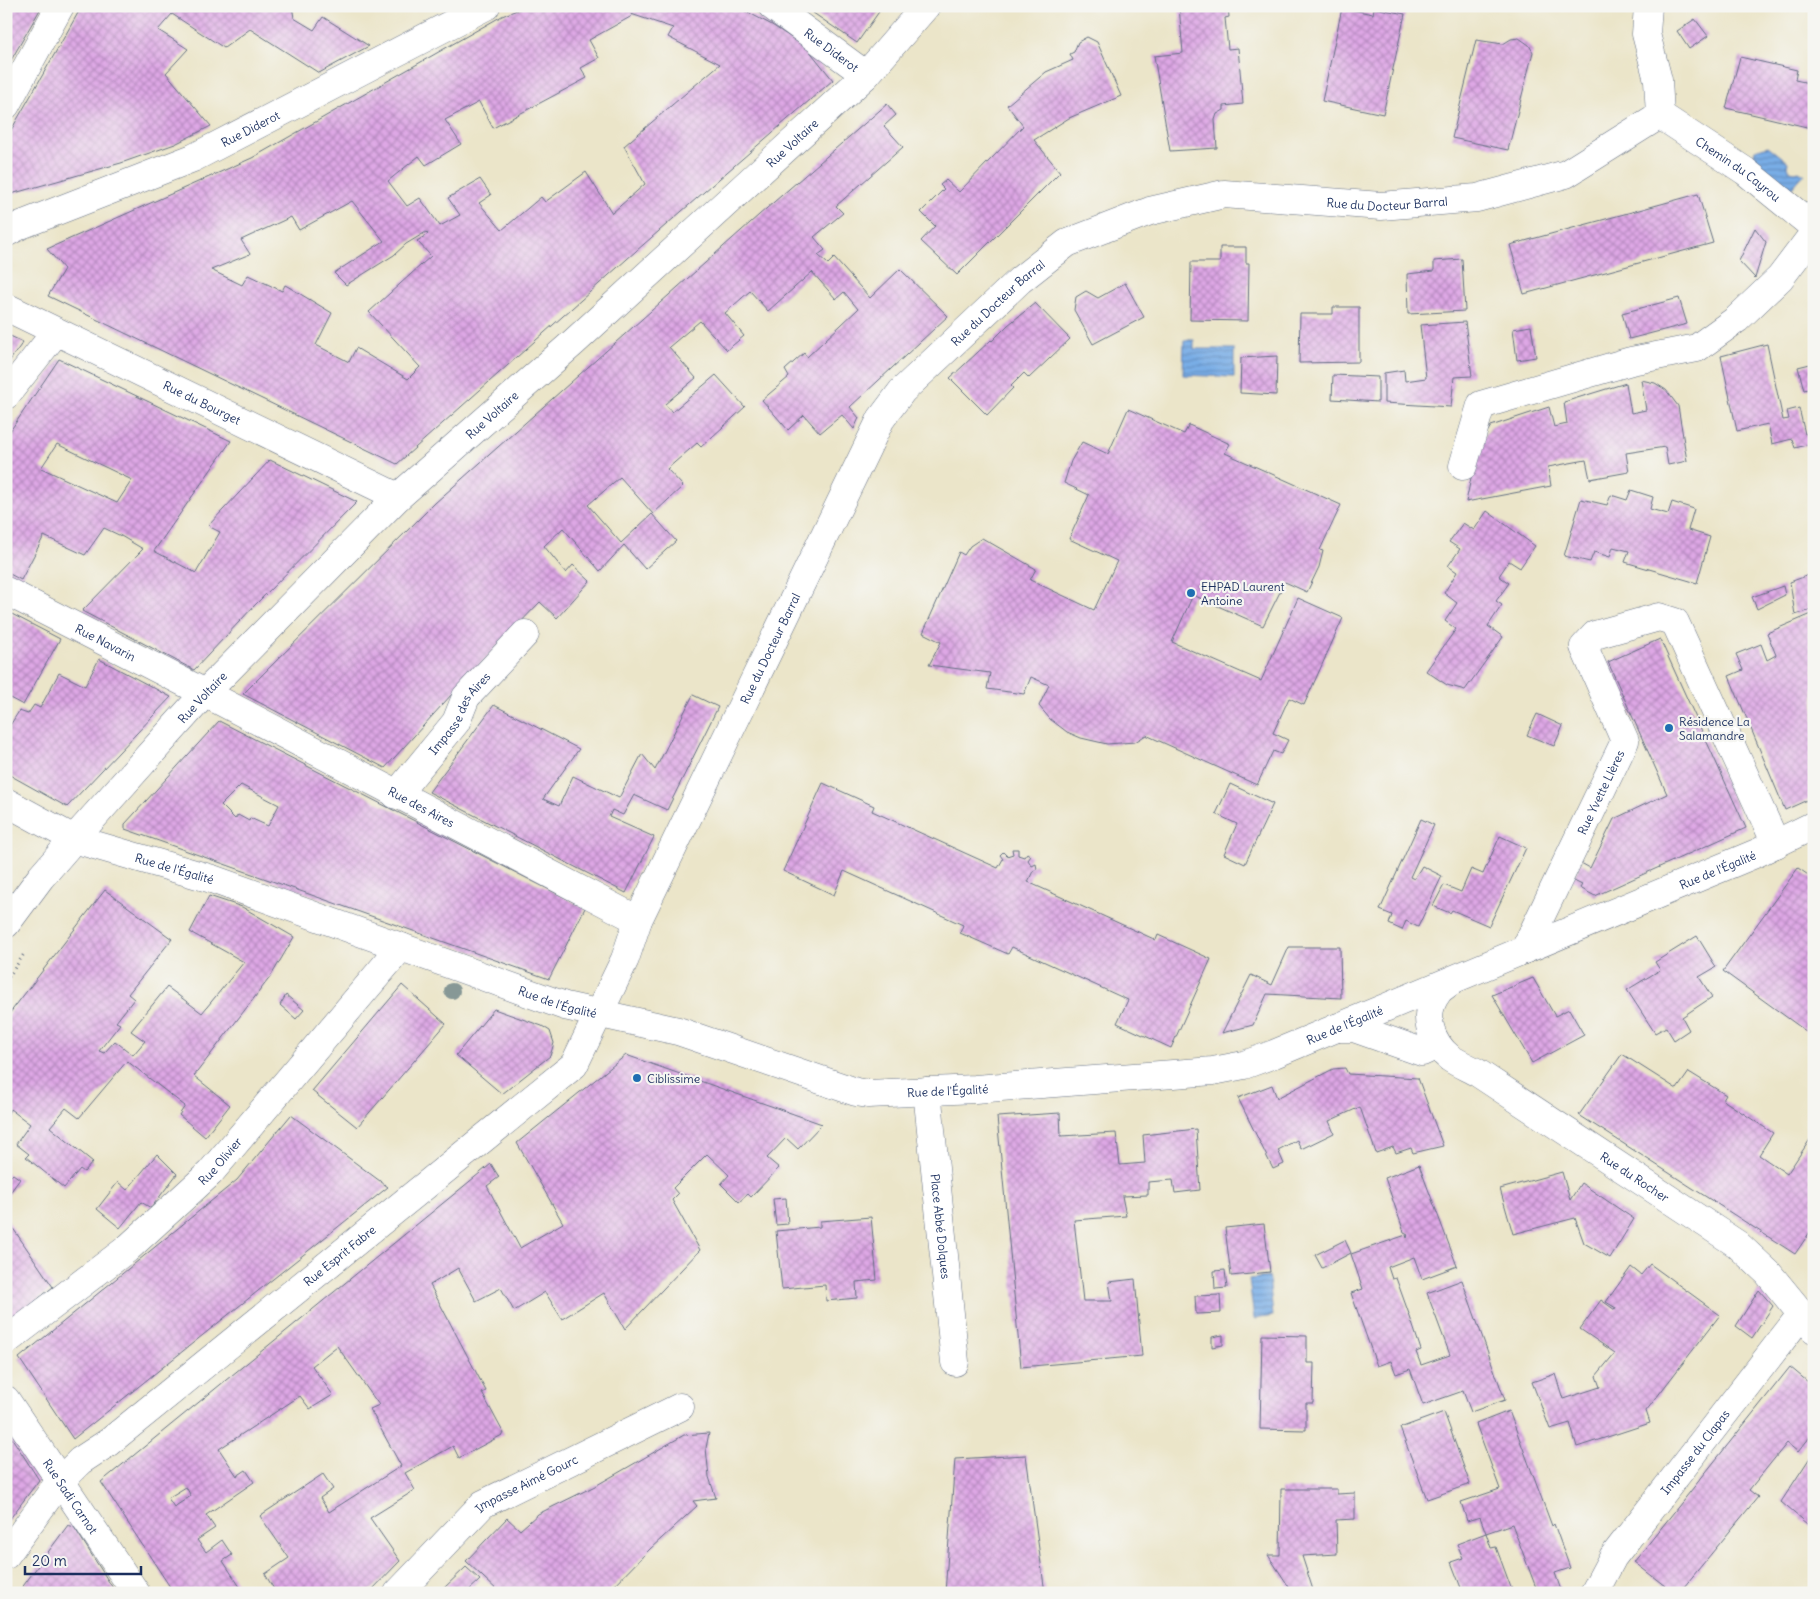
<svg xmlns="http://www.w3.org/2000/svg" width="1820" height="1599" viewBox="0 0 1820 1599" font-family="Delius,sans-serif">
	<style>
		.water { fill: url(#water-rules); stroke: #4a6ea2 }
		.building { fill: url(#building-cross-hatch); fill-rule: evenodd }
		.lines { fill: none; stroke-linecap: round; stroke-linejoin: round }
		.minor-casing { stroke: #646f83; stroke-width: 29 }
		.path { stroke: #646f83; stroke-width: 3; stroke-dasharray: 1 4; stroke-linecap: butt }
		.minor { stroke: #fff; stroke-width: 28 }
		.tree { fill: #879896 }
		.poi-dot { fill: #1f6fb2; stroke: #f6f6f2; stroke-width: 2 }
		.labels { text-anchor: middle; dominant-baseline: central; stroke-width: 4.5; stroke-linejoin: round; paint-order: stroke }
		.street-label { font-size: 12px; fill: #1b2f5e; stroke: #f6f6f2 }
		.poi-label { font-size: 12px; fill: #1b2f5e; stroke: #f6f6f2; text-anchor: start }
	</style>
	<defs>
		<pattern id="water-rules" width="6" height="5" patternUnits="userSpaceOnUse" patternTransform="scale(1.25)"><rect width="6" height="5" fill="#79ade6"/><path d="M0 2.5h6" fill="none" stroke="#628dbe"/></pattern>
		<pattern id="building-cross-hatch" width="8" height="8" patternUnits="userSpaceOnUse" patternTransform="scale(1.25)"><rect width="8" height="8" fill="#dea7e5"/><path d="M0 0l8 8M0 8l8-8" fill="none" stroke="#b388bd"/></pattern>
	</defs>
	<rect width="100%" height="100%" fill="#f6f6f2"/>
	<filter id="ink" filterUnits="userSpaceOnUse"><feTurbulence type="fractalNoise" baseFrequency=".02" numOctaves="2"/><feDisplacementMap in="SourceGraphic" scale="10" xChannelSelector="R" yChannelSelector="G"/><feConvolveMatrix kernelMatrix="1 2 1 2 8 2 1 2 1" color-interpolation-filters="sRGB"/></filter>
	<filter id="wash" filterUnits="userSpaceOnUse"><feTurbulence type="fractalNoise" baseFrequency=".0096" numOctaves="4" result="noise"/><feDisplacementMap in="SourceGraphic" scale="20" xChannelSelector="R" yChannelSelector="G"/><feGaussianBlur stdDeviation="1.12" result="paint"/><feColorMatrix in="noise" values="0 0 0 0 0 0 0 0 0 0 0 0 0 0 0 0 0 1.4 0 .05"/><feComposite in="paint" operator="in"/></filter>
	<g filter="url(#wash)">
		<rect width="100%" height="100%" fill="#ebe5c9"/>
		<g class="water">
			<polygon points="1768,146 1788,162 1787,167 1790,171 1795,172 1799,171 1804,174 1791,189 1778,189 1751,166 1755,150"/>
			<polygon points="1184,340 1194,340 1194,349 1234,349 1234,377 1183,375"/>
			<polygon points="1269,1277 1273,1316 1254,1319 1249,1279"/>
		</g>
		<g id="blocks">
			<g class="building">
				<polygon points="6,6 42,6 6,69"/>
				<polygon points="82,6 292,6 294,18 314,30 323,17 369,46 319,73 250,29 224,48 172,14 158,30 188,49 166,73 211,126 175,144 121,163 11,194 6,191 6,139"/>
				<path d="M 527,6 L 736,6 L 772,25 L 808,49 L 833,80 L 636,251 L 397,464 L 48,296 L 64,269 L 47,249 L 252,158 L 502,16 ZM 631,14 L 673,28 L 668,37 L 720,64 L 624,146 L 645,184 L 612,213 L 586,172 L 545,202 L 541,197 L 502,230 L 479,203 L 491,195 L 480,179 L 448,198 L 460,215 L 440,226 L 420,198 L 407,206 L 388,181 L 419,156 L 426,165 L 461,144 L 445,120 L 479,102 L 493,128 L 587,78 L 581,68 L 599,58 L 589,40 L 632,16 ZM 352,201 L 384,241 L 334,273 L 346,285 L 394,255 L 406,244 L 426,232 L 428,234 L 417,241 L 431,256 L 369,312 L 420,367 L 408,379 L 356,348 L 349,362 L 316,345 L 332,313 L 287,286 L 285,285 L 282,291 L 248,275 L 242,285 L 211,270 L 250,254 L 241,240 L 291,217 L 299,230 Z"/>
				<polygon points="803,6 883,6 857,43"/>
				<polygon points="1179,6 1228,6 1229,17 1225,18 1228,49 1238,48 1243,104 1224,106 1224,110 1217,114 1215,120 1217,148 1170,151 1154,56 1183,53"/>
				<polygon points="1342,8 1373,14 1374,8 1405,14 1383,114 1322,101"/>
				<polygon points="1695,19 1708,36 1689,49 1677,31"/>
				<polygon points="1087,37 1097,42 1121,96 1069,118 1034,140 1060,172 957,275 921,241 935,226 921,212 944,189 940,185 946,180 959,192 1023,126 1007,105 1046,72 1073,60 1070,54 1074,52 1078,42"/>
				<polygon points="1519,38 1529,45 1533,52 1508,150 1452,138 1476,40 1503,44 1511,39"/>
				<polygon points="1740,57 1797,70 1795,80 1814,84 1814,117 1811,128 1726,108"/>
				<polygon points="887,104 896,115 884,126 903,147 836,206 843,213 814,237 825,250 818,255 828,264 834,258 870,298 900,269 948,316 850,407 859,418 854,429 842,415 820,433 804,415 788,430 762,400 789,377 785,370 804,353 807,357 858,309 844,292 836,299 812,272 768,311 750,291 725,313 744,336 727,350 700,321 669,347 696,378 665,404 672,412 716,375 745,407 701,447 697,443 667,469 683,486 653,514 620,477 588,505 621,543 652,514 676,541 645,569 624,545 600,571 563,528 544,546 566,573 573,565 590,581 557,618 540,602 462,683 385,768 243,694 435,503 759,215"/>
				<polygon points="1698,194 1713,243 1524,294 1510,245"/>
				<polygon points="1755,228 1766,242 1755,278 1739,261"/>
				<polygon points="1220,247 1246,247 1246,263 1249,263 1248,321 1190,320 1191,262 1220,262"/>
				<polygon points="1462,259 1465,311 1408,314 1407,274 1434,271 1434,261"/>
				<polygon points="1125,283 1144,317 1093,344 1074,310 1076,297 1086,291 1098,298"/>
				<polygon points="1679,298 1687,324 1629,339 1622,313"/>
				<polygon points="1035,303 1070,339 1029,378 1024,373 1011,386 1013,388 987,415 950,378 991,340 992,341 1008,325"/>
				<polygon points="1333,307 1359,307 1359,362 1299,363 1300,314 1333,314"/>
				<polygon points="1465,322 1472,376 1454,377 1451,407 1384,403 1384,373 1404,370 1405,381 1426,378 1420,325"/>
				<polygon points="1531,326 1536,357 1517,360 1513,329"/>
				<polygon points="6,334 23,342 6,366"/>
				<polygon points="1767,344 1783,420 1789,419 1787,411 1799,408 1805,434 1814,432 1814,443 1795,448 1792,439 1772,444 1768,424 1737,431 1721,356"/>
				<polygon points="1277,356 1276,395 1240,393 1241,358"/>
				<path d="M 59,359 L 231,441 L 154,551 L 196,573 L 220,532 L 208,526 L 270,460 L 357,502 L 255,605 L 194,670 L 82,611 L 143,549 L 121,536 L 104,528 L 85,555 L 44,536 L 21,580 L 6,572 L 6,437 ZM 57,444 L 132,480 L 117,503 L 41,468 Z"/>
				<polygon points="1814,363 1814,393 1813,394 1812,388 1804,390 1798,367"/>
				<polygon points="1333,375 1378,377 1378,402 1332,399"/>
				<polygon points="1641,380 1655,383 1666,390 1678,406 1687,461 1668,465 1665,447 1626,453 1629,472 1590,479 1586,460 1548,467 1551,486 1466,502 1477,449 1491,426 1549,407 1554,427 1567,424 1564,402 1626,383 1631,413 1646,410"/>
				<polygon points="1128,409 1184,434 1189,425 1230,444 1225,453 1341,505 1320,550 1323,551 1319,567 1307,592 1285,582 1263,626 1193,595 1172,642 1261,681 1298,598 1343,618 1304,705 1289,698 1273,733 1288,740 1281,754 1273,751 1257,785 1146,735 1135,742 1107,744 1081,738 1067,732 1050,719 1039,706 1049,685 1031,677 1024,694 987,689 990,673 929,665 941,642 923,633 959,552 964,555 970,546 982,538 1036,569 1030,580 1094,610 1117,561 1069,539 1089,495 1064,483 1071,461 1082,442 1108,454"/>
				<polygon points="1631,490 1653,497 1650,509 1668,514 1672,502 1694,509 1688,530 1710,537 1697,583 1625,562 1629,551 1613,547 1610,557 1594,552 1590,562 1564,556 1581,499 1607,505 1611,495 1627,500"/>
				<polygon points="1487,511 1535,546 1520,568 1509,561 1499,576 1509,583 1496,601 1502,605 1488,626 1503,637 1465,690 1447,685 1426,671 1456,629 1445,621 1457,603 1444,593 1457,572 1448,566 1460,549 1449,542 1463,523 1474,530"/>
				<polygon points="1814,573 1814,609 1795,615 1790,582"/>
				<polygon points="1783,586 1785,595 1757,609 1752,597"/>
				<polygon points="6,611 60,639 23,705 6,696"/>
				<polygon points="1814,613 1814,797 1785,810 1729,676 1743,670 1736,654 1761,644 1767,660 1776,655 1767,633"/>
				<polygon points="1660,639 1746,828 1595,896 1580,888 1582,885 1572,880 1581,863 1590,868 1614,819 1667,794 1608,662"/>
				<polygon points="99,659 171,697 67,807 6,773 6,732 19,711 28,714 34,705 40,708 59,673 85,686"/>
				<polygon points="693,695 718,707 667,810 634,795 623,815 612,810 609,817 654,837 626,893 429,792 494,705 579,749 543,799 559,806 573,776 619,798 642,754 655,770"/>
				<polygon points="1537,714 1563,726 1554,746 1527,735"/>
				<path d="M 219,721 L 585,908 L 549,979 L 125,829 L 125,824 ZM 241,785 L 279,805 L 268,826 L 250,818 L 249,821 L 238,815 L 235,819 L 221,805 Z"/>
				<polygon points="823,783 874,806 872,811 998,868 1003,859 1000,855 1003,852 1007,856 1013,854 1012,849 1018,849 1018,855 1024,857 1027,853 1031,856 1028,860 1032,866 1036,864 1037,869 1033,871 1028,882 1156,940 1158,935 1211,959 1171,1048 1117,1023 1128,1000 1012,947 1008,954 960,933 963,925 844,871 834,895 783,871"/>
				<polygon points="1230,784 1273,804 1245,864 1224,854 1237,824 1216,814"/>
				<polygon points="1421,819 1434,825 1410,877 1414,879 1422,866 1442,876 1418,927 1406,921 1402,930 1389,924 1392,915 1380,910"/>
				<polygon points="1500,836 1526,848 1489,926 1452,910 1450,913 1433,906 1444,885 1461,892 1471,869 1483,874"/>
				<polygon points="1798,868 1814,879 1814,1037 1723,971"/>
				<polygon points="105,890 172,939 128,994 134,999 116,1022 120,1024 99,1051 104,1053 115,1041 133,1055 145,1041 131,1031 167,987 202,1013 244,962 190,932 209,896 242,907 294,937 271,976 194,1076 230,1105 205,1137 179,1115 185,1106 127,1061 79,1118 66,1108 50,1127 93,1162 84,1172 80,1169 64,1188 26,1157 29,1154 16,1144 30,1124 10,1109 6,1118 6,1018"/>
				<polygon points="1697,936 1716,967 1699,977 1712,997 1682,1017 1689,1030 1674,1040 1666,1027 1655,1033 1627,990 1660,970 1655,962"/>
				<polygon points="1289,947 1340,947 1341,998 1267,994 1253,1025 1222,1033 1251,975 1272,985"/>
				<polygon points="1533,978 1555,1016 1569,1009 1584,1035 1532,1063 1492,995"/>
				<polygon points="402,985 446,1024 357,1127 312,1091"/>
				<polygon points="286,995 304,1010 296,1019 280,1005"/>
				<polygon points="494,1009 542,1026 550,1031 554,1043 550,1056 502,1094 456,1055"/>
				<polygon points="1622,1054 1677,1089 1689,1072 1726,1095 1723,1100 1773,1133 1759,1155 1787,1174 1813,1135 1814,1135 1814,1226 1795,1254 1579,1115"/>
				<path d="M 626,1055 L 822,1124 L 798,1149 L 786,1138 L 767,1158 L 779,1168 L 751,1197 L 748,1194 L 739,1202 L 721,1184 L 729,1175 L 707,1154 L 673,1188 L 678,1194 L 672,1200 L 700,1250 L 625,1329 L 604,1293 L 562,1319 L 545,1292 L 514,1311 L 501,1288 L 476,1301 L 458,1268 L 430,1285 L 486,1391 L 482,1393 L 504,1434 L 459,1458 L 453,1446 L 405,1473 L 415,1490 L 370,1518 L 400,1561 L 369,1593 L 271,1593 L 275,1591 L 265,1574 L 289,1558 L 260,1516 L 261,1515 L 323,1474 L 333,1489 L 320,1498 L 329,1512 L 401,1466 L 370,1409 L 379,1405 L 337,1346 L 312,1366 L 333,1395 L 310,1409 L 300,1396 L 219,1449 L 237,1476 L 246,1470 L 254,1482 L 206,1515 L 215,1528 L 197,1540 L 206,1552 L 222,1540 L 232,1555 L 223,1561 L 244,1593 L 174,1593 L 101,1482 L 491,1164 L 499,1177 L 487,1186 L 520,1248 L 563,1223 L 517,1143 ZM 186,1487 L 191,1496 L 174,1507 L 168,1498 Z"/>
				<polygon points="1345,1068 1348,1074 1418,1078 1443,1146 1413,1153 1411,1148 1396,1153 1393,1147 1376,1153 1360,1107 1329,1121 1334,1133 1301,1149 1297,1140 1278,1150 1284,1164 1273,1169 1238,1098 1272,1085 1277,1098 1333,1069"/>
				<polygon points="1060,1113 1061,1136 1116,1133 1120,1165 1145,1163 1143,1135 1196,1129 1200,1190 1175,1193 1173,1180 1148,1182 1148,1195 1122,1196 1126,1216 1074,1220 1083,1301 1112,1301 1109,1282 1135,1279 1142,1356 1021,1367 997,1117"/>
				<polygon points="291,1115 388,1187 73,1439 19,1358 237,1180"/>
				<polygon points="157,1154 177,1174 151,1208 141,1202 120,1228 97,1209 118,1182 127,1190"/>
				<polygon points="1419,1165 1457,1266 1422,1279 1414,1257 1388,1267 1392,1279 1396,1278 1409,1314 1421,1350 1416,1352 1421,1365 1450,1355 1427,1293 1462,1280 1505,1400 1471,1412 1463,1391 1423,1405 1410,1369 1396,1374 1391,1361 1377,1366 1351,1293 1363,1289 1351,1254 1406,1235 1407,1238 1408,1234 1404,1232 1385,1178"/>
				<polygon points="6,1172 11,1176 13,1174 20,1179 6,1198"/>
				<polygon points="1562,1172 1570,1200 1581,1183 1634,1219 1610,1258 1584,1243 1575,1218 1513,1234 1500,1189"/>
				<polygon points="786,1198 788,1224 776,1225 773,1199"/>
				<polygon points="871,1217 877,1280 856,1282 857,1298 826,1301 825,1285 782,1289 776,1231 820,1227 820,1221"/>
				<polygon points="6,1218 53,1287 6,1325"/>
				<polygon points="1264,1224 1270,1272 1231,1276 1225,1228"/>
				<polygon points="1345,1240 1351,1253 1322,1268 1315,1255"/>
				<polygon points="1650,1264 1720,1315 1646,1411 1650,1423 1577,1447 1570,1423 1550,1429 1532,1382 1555,1374 1563,1399 1600,1387 1596,1376 1615,1353 1580,1329 1601,1300 1615,1310 1616,1308 1606,1302 1631,1267 1641,1275"/>
				<polygon points="1225,1270 1227,1288 1215,1289 1214,1271"/>
				<polygon points="1759,1290 1773,1306 1752,1338 1736,1326"/>
				<polygon points="1220,1295 1221,1313 1196,1314 1195,1296"/>
				<polygon points="1223,1335 1223,1345 1212,1347 1212,1337"/>
				<polygon points="1262,1335 1307,1336 1307,1363 1314,1363 1313,1403 1306,1403 1306,1430 1260,1429"/>
				<polygon points="1790,1367 1814,1387 1814,1432 1798,1452 1787,1443 1749,1490 1758,1497 1679,1593 1674,1593 1634,1562"/>
				<polygon points="1509,1411 1552,1526 1554,1524 1570,1568 1555,1573 1562,1593 1538,1593 1512,1524 1486,1533 1491,1548 1496,1547 1513,1593 1463,1593 1451,1562 1463,1558 1457,1544 1486,1533 1480,1517 1467,1521 1461,1502 1500,1489 1476,1424"/>
				<polygon points="1444,1412 1470,1484 1427,1499 1400,1428"/>
				<polygon points="6,1429 39,1480 6,1524"/>
				<polygon points="709,1433 706,1448 709,1477 716,1498 693,1501 697,1506 650,1549 607,1593 500,1593 466,1561 507,1518 520,1530 538,1514 597,1485 684,1435"/>
				<polygon points="1026,1455 1045,1593 945,1593 955,1459"/>
				<polygon points="1811,1456 1814,1458 1814,1530 1781,1502"/>
				<polygon points="1281,1489 1337,1489 1337,1494 1355,1493 1355,1519 1336,1520 1337,1554 1302,1556 1314,1593 1293,1593 1268,1555 1280,1555"/>
				<polygon points="68,1525 74,1527 116,1593 18,1593"/>
				<polygon points="466,1567 480,1580 466,1593 447,1593 443,1589"/>
			</g>
		</g>
	</g>
	<g filter="url(#ink)">
		<use href="#blocks" fill-opacity="0" stroke="#646f83" stroke-width="1"/>
		<g class="lines">
			<g class="minor-casing">
				<g id="minor">
					<path id="s1" d="M 772,6 L 866,75"/>
					<polyline points="1648,6 1646,34 1658,80 1660,115"/>
					<polyline points="6,105 60,6"/>
					<path id="s2" d="M 1660,115 L 1745,171 L 1814,227"/>
					<path id="s3" d="M 6,233 L 21,225 L 193,158 L 486,6"/>
					<path id="s4" d="M 6,307 L 398,497"/>
					<polyline points="6,395 56,332"/>
					<polyline points="1463,466 1481,405 1631,361 1697,348 1737,319 1780,278 1814,233"/>
					<path id="s5" d="M 6,591 L 205,693 L 638,920"/>
					<path id="s6" d="M 396,795 L 456,722 L 466,697 L 525,634"/>
					<path id="s7" d="M 6,802 L 74,839 L 212,879 L 565,1006 L 678,1031 L 856,1092 L 868,1094 L 975,1089 L 1213,1071 L 1244,1065 L 1274,1054 L 1757,853 L 1814,825"/>
					<path id="s8" d="M 6,924 L 41,877 L 74,839 L 205,693 L 398,497 L 574,342 L 866,75 L 926,6"/>
					<path id="s9" d="M 1525,949 L 1625,741 L 1584,647 L 1595,635 L 1659,617 L 1675,622 L 1776,844"/>
					<path id="s10" d="M 1450,982 C 1446,985 1441,988 1438,992 C 1421,1014 1430,1042 1450,1058 C 1459,1064 1469,1068 1478,1073 L 1737,1244 L 1768,1273 L 1814,1329"/>
					<polyline points="1336,1028 1354,1028 1422,1052 1437,1045"/>
					<path id="s11" d="M 927,1091 L 955,1362"/>
					<path id="s12" d="M 6,1341 L 127,1249 L 210,1173 L 401,947"/>
					<path id="s13" d="M 6,1400 L 136,1593"/>
					<path id="s14" d="M 6,1555 L 60,1481 L 80,1461 L 109,1442 L 574,1065 L 625,959 L 638,920 L 881,419 L 902,391 L 1020,280 L 1067,243 L 1150,211 L 1224,194 L 1381,206 L 1477,198 L 1566,174 L 1660,115"/>
					<path id="s15" d="M 398,1593 L 483,1504 L 680,1407"/>
					<path id="s16" d="M 1594,1593 L 1613,1557 L 1801,1315"/>
				</g>
			</g>
			<g class="path">
				<polyline points="6,855 13,859"/>
				<polyline points="6,981 24,954"/>
			</g>
			<use href="#minor" class="minor"/>
		</g>
		<circle class="tree" cx="452" cy="991" r="8"/>
	</g>
	<g class="poi-dot">
		<circle cx="1191" cy="593" r="5"/>
		<circle cx="1669" cy="728" r="5"/>
		<circle cx="637" cy="1078" r="5"/>
	</g>
	<g class="labels">
		<g class="street-label">
			<text stroke="none"><textPath href="#s1" startOffset="74">Rue Diderot</textPath></text>
			<text stroke="none"><textPath href="#s3" startOffset="266">Rue Diderot</textPath></text>
			<text stroke="none"><textPath href="#s8" startOffset="1110">Rue Voltaire</textPath></text>
			<text stroke="none"><textPath href="#s2" startOffset="95">Chemin du Cayrou</textPath></text>
			<text stroke="none"><textPath href="#s14" startOffset="2054">Rue du Docteur Barral</textPath></text>
			<text stroke="none"><textPath href="#s14" startOffset="1634">Rue du Docteur Barral</textPath></text>
			<text stroke="none"><textPath href="#s4" startOffset="218">Rue du Bourget</textPath></text>
			<text stroke="none"><textPath href="#s8" startOffset="705">Rue Voltaire</textPath></text>
			<text stroke="none"><textPath href="#s5" startOffset="112">Rue Navarin</textPath></text>
			<text stroke="none"><textPath href="#s14" startOffset="1214">Rue du Docteur Barral</textPath></text>
			<text stroke="none"><textPath href="#s8" startOffset="300">Rue Voltaire</textPath></text>
			<text stroke="none"><textPath href="#s6" startOffset="104">Impasse des Aires</textPath></text>
			<text stroke="none"><textPath href="#s9" startOffset="174">Rue Yvette Llères</textPath></text>
			<text stroke="none"><textPath href="#s5" startOffset="468">Rue des Aires</textPath></text>
			<text stroke="none"><textPath href="#s7" startOffset="182">Rue de l'Égalité</textPath></text>
			<text stroke="none"><textPath href="#s7" startOffset="1802">Rue de l'Égalité</textPath></text>
			<text stroke="none"><textPath href="#s7" startOffset="588">Rue de l'Égalité</textPath></text>
			<text stroke="none"><textPath href="#s7" startOffset="1398">Rue de l'Égalité</textPath></text>
			<text stroke="none"><textPath href="#s7" startOffset="992">Rue de l'Égalité</textPath></text>
			<text stroke="none"><textPath href="#s12" startOffset="280">Rue Olivier</textPath></text>
			<text stroke="none"><textPath href="#s10" startOffset="310">Rue du Rocher</textPath></text>
			<text stroke="none"><textPath href="#s11" startOffset="136">Place Abbé Dolques</textPath></text>
			<text stroke="none"><textPath href="#s14" startOffset="451">Rue Esprit Fabre</textPath></text>
			<text stroke="none"><textPath href="#s16" startOffset="174">Impasse du Clapas</textPath></text>
			<text stroke="none"><textPath href="#s15" startOffset="171">Impasse Aimé Gourc</textPath></text>
			<text stroke="none"><textPath href="#s13" startOffset="116">Rue Sadi Carnot</textPath></text>
		</g>
		<g class="poi-label">
			<text x="1201" y="586">EHPAD Laurent<tspan x="1201" dy="14">Antoine</tspan></text>
			<text x="1679" y="721">Résidence La<tspan x="1679" dy="14">Salamandre</tspan></text>
			<text x="647" y="1078">Ciblissime</text>
		</g>
	</g>
	<rect width="1820" height="1599" fill="none" stroke="#f6f6f2" stroke-width="25"/>
	<path d="M25 1566v8h116v-8" fill="none" stroke="#1b2f5e" stroke-width="2.5"/>
	<text x="32" y="1566" font-size="15" fill="#1b2f5e" stroke="#f6f6f2" stroke-width="4" paint-order="stroke">20 m</text>
</svg>
